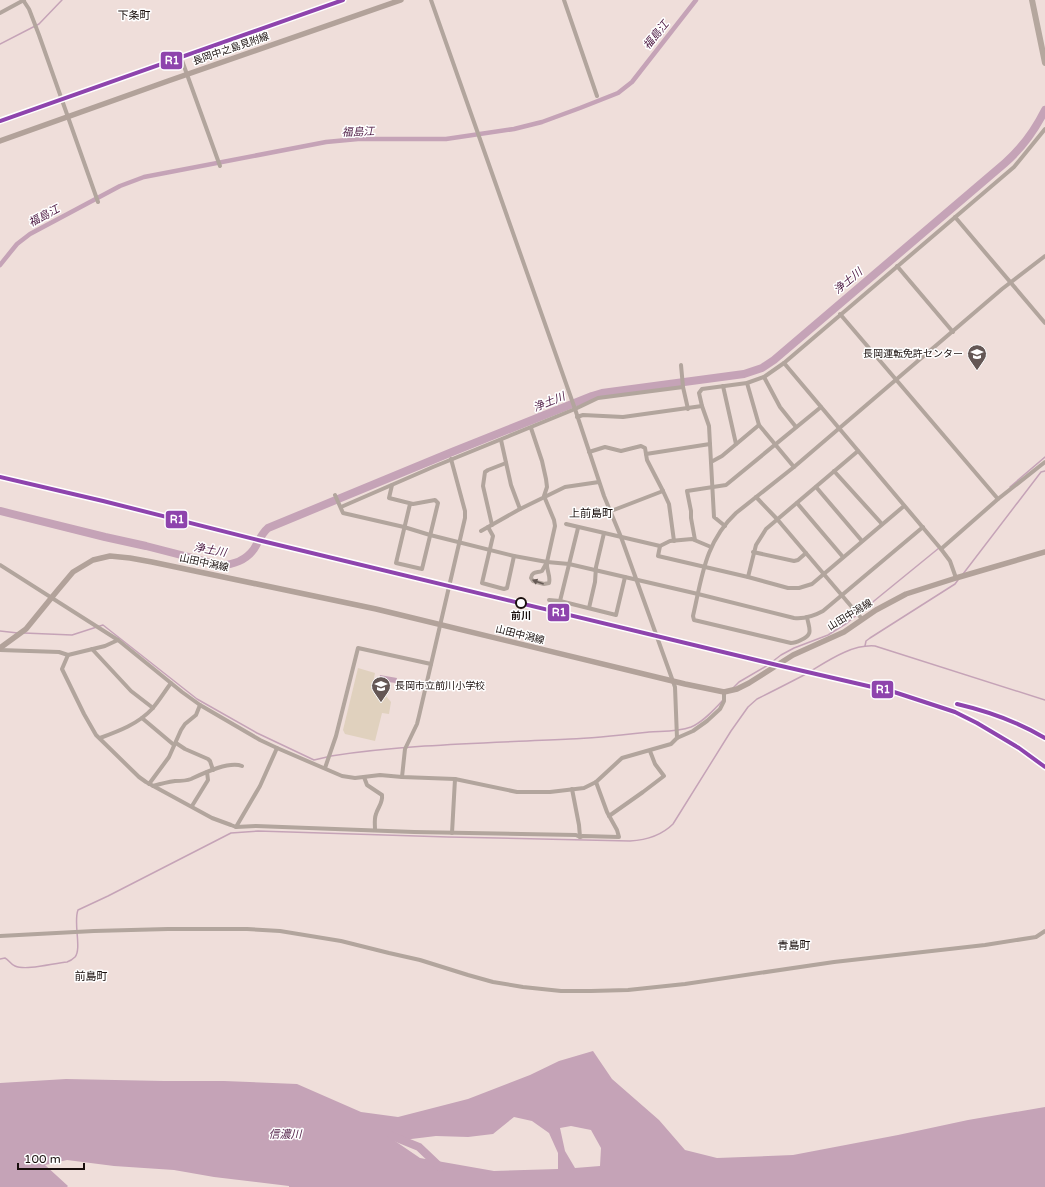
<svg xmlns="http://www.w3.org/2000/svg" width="1045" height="1187" viewBox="0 0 1045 1187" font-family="'Varela Round','Noto Sans JP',sans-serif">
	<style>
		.green { fill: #e0d1be }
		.water { fill: #c5a3b7; fill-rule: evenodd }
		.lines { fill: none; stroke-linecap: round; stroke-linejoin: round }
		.stream { stroke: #c5a3b7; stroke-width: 1.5 }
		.canal { stroke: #c5a3b7; stroke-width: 4.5 }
		.river { stroke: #c5a3b7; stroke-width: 8 }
		.street { stroke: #b2a59d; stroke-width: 4 }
		.secondary { stroke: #b2a29a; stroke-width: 5.5 }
		.primary { stroke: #b5a79e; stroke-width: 6 }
		.rail-casing { stroke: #b3a6a0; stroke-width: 3 }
		.rail { stroke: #fff; stroke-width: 1.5; stroke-dasharray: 4.5; stroke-linecap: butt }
		.rail-1-casing { stroke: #fff; stroke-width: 7 }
		.rail-1 { stroke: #8e44ad; stroke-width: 4 }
		.oneway { fill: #665a55 }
		.stop-dot { fill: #fff; stroke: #190f0d; stroke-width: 2 }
		.labels { text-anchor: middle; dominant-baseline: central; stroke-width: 3; stroke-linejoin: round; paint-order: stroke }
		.street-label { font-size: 10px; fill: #190f0d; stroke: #fff }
		.poi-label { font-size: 10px; fill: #190f0d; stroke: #fff; text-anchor: end }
		.stop-label { font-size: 10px; font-weight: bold; fill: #190f0d; stroke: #fff }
		.neighbourhood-label { font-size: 11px; fill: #190f0d; stroke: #fff }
		.water-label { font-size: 11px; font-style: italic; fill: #4e1b44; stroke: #fff }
		.line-badge { stroke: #fff; stroke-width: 1.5 }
		.badge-label { font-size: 11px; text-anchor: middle; font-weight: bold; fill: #fff }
	</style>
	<rect width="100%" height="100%" fill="#efdeda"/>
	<polygon class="green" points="358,668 375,673 372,688 381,690 391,702 389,714 382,713 375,741 345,734 343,730"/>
	<g class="water">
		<polygon points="380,675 397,678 396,683 379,681"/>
		<path d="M 593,1051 L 612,1079 L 659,1120 L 685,1150 L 717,1158 L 793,1155 L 898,1135 L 968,1120 L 1045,1107 L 1045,1187 L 289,1187 L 289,1186 L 214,1177 L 174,1170 L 114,1166 L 67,1160 L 45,1165 L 68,1186 L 67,1187 L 0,1187 L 0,1083 L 66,1079 L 164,1081 L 224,1081 L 297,1084 L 361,1112 L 398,1117 L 468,1099 L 530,1075 L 559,1061 ZM 514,1117 L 532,1121 L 549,1133 L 558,1153 L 558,1169 L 494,1171 L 420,1158 L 395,1141 L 436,1136 L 468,1137 L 493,1134 ZM 571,1126 L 591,1130 L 601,1148 L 600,1166 L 575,1168 L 565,1151 L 560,1128 Z"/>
	</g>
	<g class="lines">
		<g class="stream">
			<polyline points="0,44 39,24 62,0"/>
			<polyline points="1010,487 1045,457"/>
			<polyline points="963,574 1041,472 1045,471"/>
			<polyline points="0,631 18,633"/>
			<polyline points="24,633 72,635 103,625 197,699 257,733 314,760 327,757"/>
			<polyline points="865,646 866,641 870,638 955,584 958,580"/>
			<polyline points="733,688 739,682 768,665 781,655 794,648 828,635 847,623 939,548"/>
			<path d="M 331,756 C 410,744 490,743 570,739 C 596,738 622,735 649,732 C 663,731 677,732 691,727 C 703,722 714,710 723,700"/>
			<path d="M 0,959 L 5,958 C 9,960 10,964 15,966 C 26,971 54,963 67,962 C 70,961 73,959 75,957 C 82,949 73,922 78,910 L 108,896 L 231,833 L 258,831 L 448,837 L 630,841 C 647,840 661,836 673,824 L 731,731 L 748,707 L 757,699 C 773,691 789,683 804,675 C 825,663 850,644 875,646 L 1045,700"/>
		</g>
		<polyline class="canal" points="0,265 17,244 30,234 120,186 144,177 326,142 358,139 446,139 514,129 542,122 580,108 618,93 632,82 696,0"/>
		<g class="river">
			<path d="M 0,511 L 105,537 L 146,546 L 220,565 C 233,565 246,560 254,549 C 259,541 261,534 268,528 L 452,452 L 592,396 L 602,393 L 744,374 L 762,368 L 774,360 L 1005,163 C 1022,148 1035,130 1045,110"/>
			<polyline points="392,1136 419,1147 440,1167"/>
		</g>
		<g class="street">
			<polyline points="23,0 29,9 39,35 98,202"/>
			<polyline points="431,0 575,409 604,496 621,537 675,687 677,738"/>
			<polyline points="564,0 597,96"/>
			<polyline points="0,13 24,0"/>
			<polyline points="180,55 220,166"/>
			<polyline points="955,217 1045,323"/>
			<polyline points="897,266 953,332"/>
			<polyline points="840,314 998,499"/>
			<polyline points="784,363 941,549 950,561 956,578"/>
			<polyline points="681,365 683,387 688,409"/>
			<polyline points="764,377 780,407 796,427"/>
			<polyline points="747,383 759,425 794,467"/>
			<polyline points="723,386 736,444"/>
			<polyline points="577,417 583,415 623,417 702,406"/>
			<path d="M 531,428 L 542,461 L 546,479 L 547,487 L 544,496 L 554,520 L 555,526 L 547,562 L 542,571 C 537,573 532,571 531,578 L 533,581 L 544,584 L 549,583 C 551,576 546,570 547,562"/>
			<polyline points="501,440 511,485 520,509"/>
			<polyline points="589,452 605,447 621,451 641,446 645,448 647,460 663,491 669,504 674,541"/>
			<polyline points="646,454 710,444"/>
			<polyline points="711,462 722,456 759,425"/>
			<polyline points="834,471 882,524"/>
			<polyline points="392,485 389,498 413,504 435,500 438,503 422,569 396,563 410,504"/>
			<polyline points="816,487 862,541"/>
			<path d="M 335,495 L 343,513 L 404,527 L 430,535 L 514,556 L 547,562 L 569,564 L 698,594 L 794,618 C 804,619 814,616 823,611 L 923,527"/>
			<polyline points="756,497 777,519 862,619"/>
			<polyline points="797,503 843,557"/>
			<polyline points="341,507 433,467 575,409 598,398 683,387"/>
			<polyline points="611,511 663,491"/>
			<polyline points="566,524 660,546 670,541 692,539 711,547"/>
			<polyline points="492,525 483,486 485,472 488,470 506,463"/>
			<polyline points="725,526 714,517 709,426 702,406 699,393 702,389 747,383 764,377 784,363 1014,167 1045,129"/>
			<polyline points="488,527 493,536 482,583 504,589 507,588 514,556"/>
			<polyline points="481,531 520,509 565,487 599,482"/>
			<polyline points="695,540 691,518 691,511 687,491 726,485 821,407"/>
			<polyline points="660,546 658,556 748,577 788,588 799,588 812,584 904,506"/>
			<polyline points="941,549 998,499 1045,462"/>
			<polyline points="753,552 794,561 798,560 806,553"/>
			<polyline points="0,565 118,640 182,692 200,705 260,740 277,748 342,776 355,778 380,775 402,777 455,779 517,792 550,792 584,788 596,782 622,758 671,744 677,738 693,731 707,721 720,709 724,701 724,692"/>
			<polyline points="748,577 756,545 766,529 858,451"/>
			<polyline points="549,600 560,601 616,615 625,577"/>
			<polyline points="560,601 578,528"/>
			<polyline points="589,608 595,582 596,567 604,533"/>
			<path d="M 807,617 C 809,629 814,634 801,640 C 797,642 795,643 791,643 L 694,620 L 693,616 C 702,577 705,542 736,513 L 794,467 L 1002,289 L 1045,256"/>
			<polyline points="92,649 131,691 153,708"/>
			<polyline points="0,650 59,652 68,655 105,646 118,640"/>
			<polyline points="68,655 62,669 84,714 96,735 139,777 146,782 212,818 231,825 236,827 256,826 414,832 576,835 580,837 583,836 619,837 617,830 607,812 596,782"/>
			<polyline points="142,718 174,745"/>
			<path d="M 100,738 C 119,731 138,724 152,709 C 159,701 165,691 171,683"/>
			<polyline points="176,743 185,749 208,759 210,761 213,770"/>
			<polyline points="325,768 336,736 358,648 431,664"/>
			<path d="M 364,777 L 367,785 L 382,795 C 383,803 378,807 376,814 C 374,819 375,824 375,830"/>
			<polyline points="402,777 405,749 417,724 419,716 465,518 465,511 451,459"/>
			<polyline points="149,784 169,757 181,730 185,724 196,715 200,705"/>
			<path d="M 153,786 C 160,784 168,782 175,781 C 180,781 186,781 191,779 C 204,773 229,761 242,766"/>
			<polyline points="572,789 579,825 580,837"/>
			<polyline points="192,806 208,780 207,772"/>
			<polyline points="609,816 643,792 664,776 655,764 650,751"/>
			<polyline points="236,827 260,786 277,748"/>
			<polyline points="452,833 455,779"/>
			<polyline points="0,936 94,931 168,929 247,929 280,931 341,941 389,953 420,960 468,975 493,982 523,987 561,991 591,991 628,990 685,984 834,962 985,945 1036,937 1045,931"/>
		</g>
		<g class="secondary">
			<polyline points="0,141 168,81 401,0"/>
			<polyline points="0,648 26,629 57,591 73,572 93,560 110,556 130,558 152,562 376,609 685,684 724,692 737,689 749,683 793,655 844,632 876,610 906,594 956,578 1045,552"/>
		</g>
		<polyline class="primary" points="1032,0 1045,63"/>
		<g class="rail-casing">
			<polyline id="rail" points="0,121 343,0"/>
		</g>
		<use href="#rail" class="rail"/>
		<g class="rail-1-casing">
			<g id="rail-1">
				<polyline points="0,121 343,0"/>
				<polyline points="0,477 103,501 262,541 777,665 894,692 955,712 977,723 1019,748 1045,767"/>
				<path d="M 957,704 C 987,711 1018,722 1045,738"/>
			</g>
		</g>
		<use href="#rail-1" class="rail-1"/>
	</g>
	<defs><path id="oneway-solid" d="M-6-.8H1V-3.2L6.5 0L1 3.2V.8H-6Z"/></defs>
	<use class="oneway" href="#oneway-solid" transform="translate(538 582) rotate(-160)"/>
	<defs>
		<g id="school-pin" transform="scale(1)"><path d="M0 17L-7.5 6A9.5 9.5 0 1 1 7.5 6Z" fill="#645755" stroke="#fff"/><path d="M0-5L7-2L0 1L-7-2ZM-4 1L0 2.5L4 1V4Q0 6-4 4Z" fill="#fff"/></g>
	</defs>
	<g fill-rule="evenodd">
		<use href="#school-pin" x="977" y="354"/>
		<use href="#school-pin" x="381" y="686"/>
	</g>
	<circle class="stop-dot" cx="521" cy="603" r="5"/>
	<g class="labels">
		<g class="street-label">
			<text transform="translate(231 49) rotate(-19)">長岡中之島見附線</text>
			<text transform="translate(204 563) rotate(12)">山田中潟線</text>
			<text transform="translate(850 615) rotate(-31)">山田中潟線</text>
			<text transform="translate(520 635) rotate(14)">山田中潟線</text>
		</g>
		<g class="poi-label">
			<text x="963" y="354">長岡運転免許センター</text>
			<text x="395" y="686" text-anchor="start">長岡市立前川小学校</text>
		</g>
		<g class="stop-label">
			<text x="521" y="616">前川</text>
		</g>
		<g class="neighbourhood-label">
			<text x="134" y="15">下条町</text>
			<text x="591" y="513">上前島町</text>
			<text x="794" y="945">青島町</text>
			<text x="91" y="976">前島町</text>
		</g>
		<g class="water-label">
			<text transform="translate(656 35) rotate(-51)">福島江</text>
			<text transform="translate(358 132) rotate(-2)">福島江</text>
			<text transform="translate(44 216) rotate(-28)">福島江</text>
			<text transform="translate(848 281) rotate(-40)">浄土川</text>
			<text transform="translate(549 402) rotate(-22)">浄土川</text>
			<text transform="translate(210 550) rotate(10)">浄土川</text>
			<text x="285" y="1134">信濃川</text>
		</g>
	</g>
	<g class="line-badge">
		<rect x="160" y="51" width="23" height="19" rx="4" fill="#8e44ad"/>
		<rect x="165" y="510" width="23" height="19" rx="4" fill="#8e44ad"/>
		<rect x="547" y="603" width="23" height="19" rx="4" fill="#8e44ad"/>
		<rect x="871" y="680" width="23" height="19" rx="4" fill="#8e44ad"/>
	</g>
	<g class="badge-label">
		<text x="172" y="64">R1</text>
		<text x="177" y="523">R1</text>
		<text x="559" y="616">R1</text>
		<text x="883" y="693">R1</text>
	</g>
	<path d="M18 1163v6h66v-6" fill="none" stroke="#190f0d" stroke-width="2"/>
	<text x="24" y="1163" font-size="12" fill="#190f0d" stroke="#ffffff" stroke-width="3" paint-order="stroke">100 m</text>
</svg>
